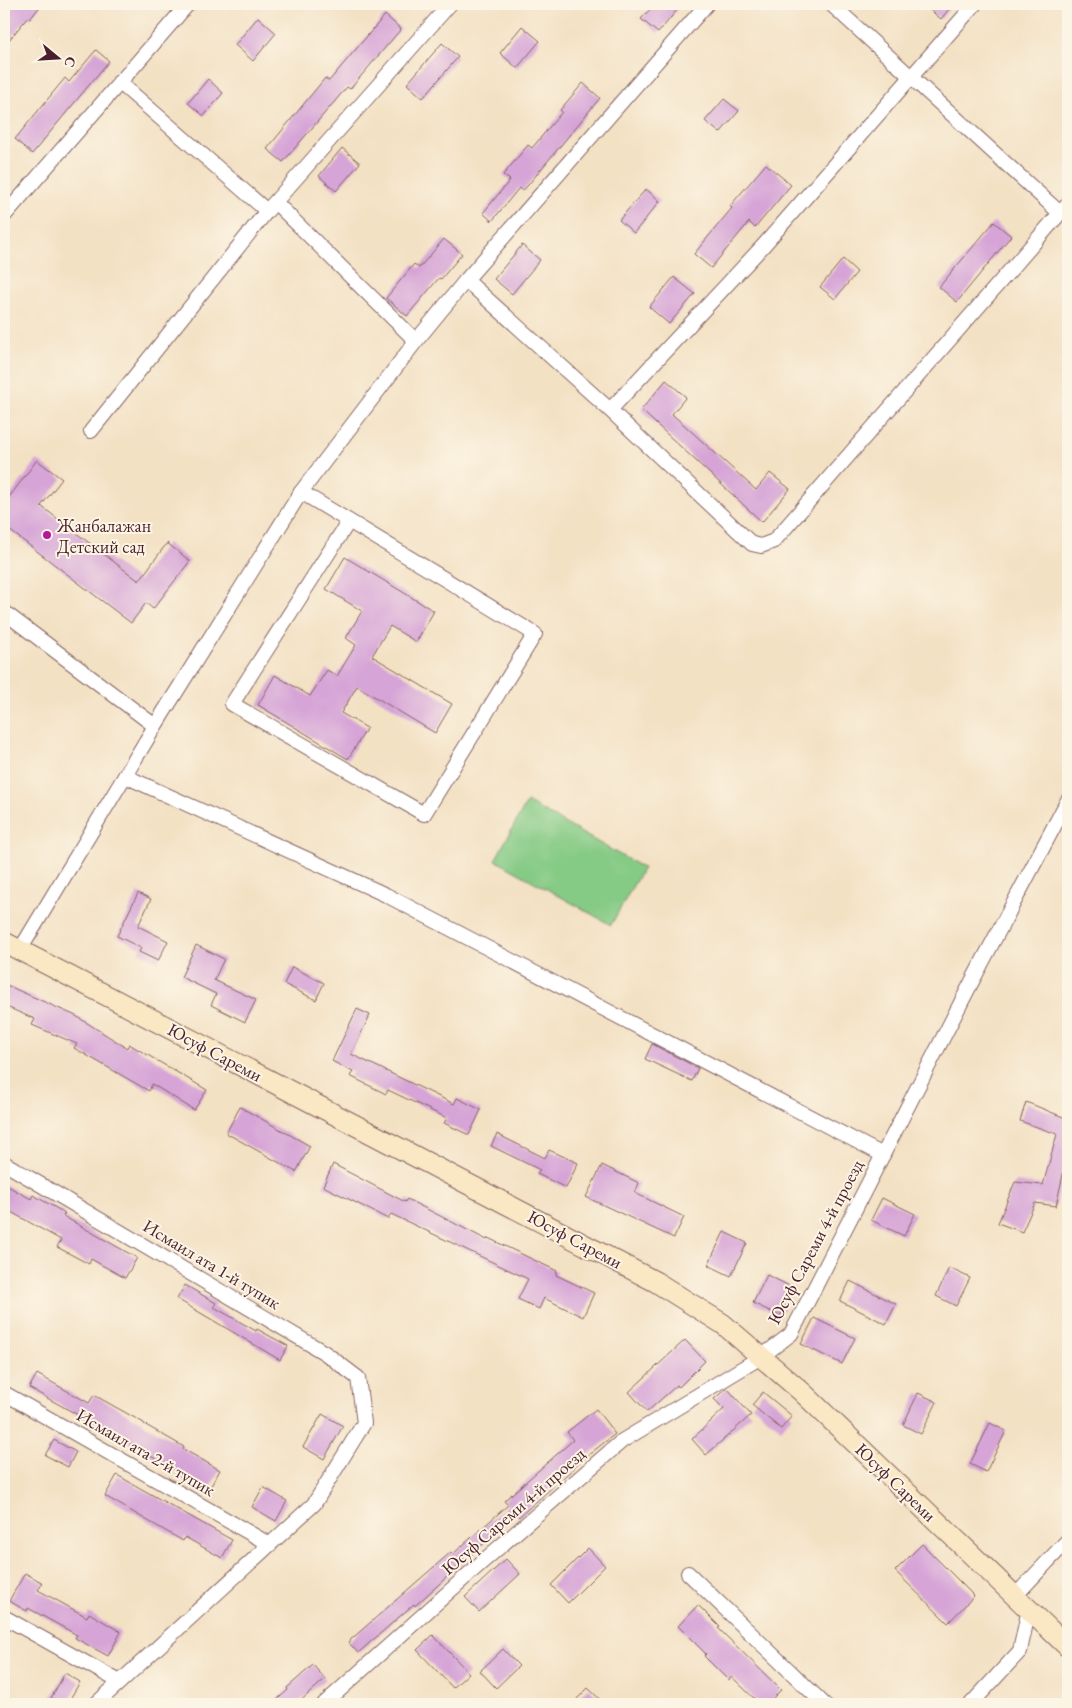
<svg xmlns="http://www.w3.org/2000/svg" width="1072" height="1708" viewBox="0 0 1072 1708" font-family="'EB Garamond',serif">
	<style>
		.green { fill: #85ca85; stroke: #687458 }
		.building { fill: #d6a4d7 }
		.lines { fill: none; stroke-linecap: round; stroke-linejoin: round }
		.street-casing { stroke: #856361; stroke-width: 16 }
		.secondary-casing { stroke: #856361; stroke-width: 22 }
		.street { stroke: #fff; stroke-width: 14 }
		.secondary { stroke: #fae7c3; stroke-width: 20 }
		.poi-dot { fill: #b5179e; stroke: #fcf5e5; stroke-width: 2 }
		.labels { text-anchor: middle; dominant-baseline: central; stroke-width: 4; stroke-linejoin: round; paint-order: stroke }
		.poi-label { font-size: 18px; fill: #4a1f2b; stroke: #fcf5e5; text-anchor: start }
		.street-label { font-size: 18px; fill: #4a1f2b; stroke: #fcf5e5 }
	</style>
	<rect width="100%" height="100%" fill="#fcf5e5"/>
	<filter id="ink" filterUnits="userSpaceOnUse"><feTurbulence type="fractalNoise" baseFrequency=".02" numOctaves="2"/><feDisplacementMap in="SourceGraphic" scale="10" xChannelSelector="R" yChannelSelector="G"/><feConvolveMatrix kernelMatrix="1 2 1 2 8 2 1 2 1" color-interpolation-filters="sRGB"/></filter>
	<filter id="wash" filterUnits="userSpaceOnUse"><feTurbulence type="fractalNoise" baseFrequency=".0096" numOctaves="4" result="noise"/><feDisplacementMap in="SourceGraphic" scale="20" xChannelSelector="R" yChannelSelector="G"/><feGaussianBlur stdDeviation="1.12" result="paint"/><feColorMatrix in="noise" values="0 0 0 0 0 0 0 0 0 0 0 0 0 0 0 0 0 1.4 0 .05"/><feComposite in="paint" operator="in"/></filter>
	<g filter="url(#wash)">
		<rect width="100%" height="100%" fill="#f3e1c4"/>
		<polygon class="green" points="527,802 643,868 611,925 495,860"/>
		<g id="blocks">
			<g class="building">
				<polygon points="10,4 42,4 30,19 28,17 4,46 4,11"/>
				<polygon points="655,4 682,4 658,33 641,19"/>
				<polygon points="923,4 953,4 941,19"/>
				<polygon points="385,15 401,29 350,89 347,87 283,162 267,149 325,78 329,81"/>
				<polygon points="258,17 276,33 253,61 235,45"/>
				<polygon points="522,26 540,41 517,68 500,53"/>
				<polygon points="442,43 458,57 423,98 407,84"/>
				<polygon points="96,50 109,61 32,154 15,139 65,78 69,82"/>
				<polygon points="208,79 223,93 204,116 188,103"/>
				<polygon points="583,83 600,98 523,191 519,188 492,221 483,213 510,180 503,175 528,145 532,148 562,112 560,110"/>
				<polygon points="724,99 739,111 720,133 705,121"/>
				<polygon points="342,148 360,163 336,191 319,176"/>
				<polygon points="766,164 791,185 755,228 749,222 711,268 694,254 732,208 730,206"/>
				<polygon points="646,189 660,201 634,233 619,220"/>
				<polygon points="994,222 1011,236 957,302 939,287"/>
				<polygon points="444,239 462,254 441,279 439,278 407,316 386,298 414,264 419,268"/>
				<polygon points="522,245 540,260 512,294 494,279"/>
				<polygon points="843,259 857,272 835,299 820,287"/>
				<polygon points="674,277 695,294 669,324 649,307"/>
				<polygon points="666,380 686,397 672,414 756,490 770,473 790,489 762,522 641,410"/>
				<polygon points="37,460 62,479 41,506 139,581 167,543 190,561 153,609 146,603 131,623 4,526 4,504"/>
				<polygon points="345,557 434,611 416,642 390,626 372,656 452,704 435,733 357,686 341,713 367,728 348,759 258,705 275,675 310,696 327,670 337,676 356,645 346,638 362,611 326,589"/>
				<polygon points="138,893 151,899 138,926 168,941 158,961 139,952 141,948 117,936"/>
				<polygon points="196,945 224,959 214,980 256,1000 245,1022 211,1005 216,994 181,977"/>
				<polygon points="292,967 324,983 316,1000 284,984"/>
				<polygon points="4,984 76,1016 127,1048 129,1044 207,1090 194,1110 152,1084 149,1091 74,1048 77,1044 32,1025 35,1019 4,1006"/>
				<polygon points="357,1009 370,1015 351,1054 454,1104 457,1098 481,1110 469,1135 444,1123 447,1118 388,1090 386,1094 350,1076 353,1072 332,1061"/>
				<polygon points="652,1044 698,1068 692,1081 645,1059"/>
				<polygon points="1026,1102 1068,1119 1068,1152 1056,1206 1035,1203 1022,1232 998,1223 1015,1182 1043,1185 1057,1134 1020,1121"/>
				<polygon points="240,1107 310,1146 296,1172 226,1133"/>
				<polygon points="497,1134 545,1158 549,1150 578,1163 566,1188 537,1174 540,1170 491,1146"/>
				<polygon points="333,1164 405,1202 407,1199 487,1240 488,1238 557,1271 556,1275 594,1293 583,1317 544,1298 539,1309 518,1299 528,1279 391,1214 388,1219 323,1186"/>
				<polygon points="602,1165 639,1183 635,1193 684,1217 674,1238 586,1197"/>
				<polygon points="4,1184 31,1199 33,1195 65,1213 63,1216 137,1258 125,1278 91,1259 89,1264 57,1247 61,1240 4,1208"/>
				<polygon points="882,1198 915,1214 904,1236 871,1220"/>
				<polygon points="724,1232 747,1243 731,1276 708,1265"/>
				<polygon points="949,1268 970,1278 956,1306 936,1296"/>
				<polygon points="767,1275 794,1288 780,1316 753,1303"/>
				<polygon points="850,1281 896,1304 886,1324 840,1301"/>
				<polygon points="185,1285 216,1303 214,1307 256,1331 257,1329 288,1346 280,1360 177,1299"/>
				<polygon points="814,1318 855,1338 842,1364 801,1344"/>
				<polygon points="685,1340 705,1361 679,1387 677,1385 647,1412 629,1392"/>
				<polygon points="37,1374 89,1403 94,1395 144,1423 144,1424 184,1447 183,1449 220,1470 208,1491 177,1474 179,1472 138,1449 138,1448 29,1388"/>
				<polygon points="727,1388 751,1415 706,1455 692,1439 724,1409 714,1399"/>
				<polygon points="763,1392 792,1416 781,1429 752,1405"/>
				<polygon points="918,1393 937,1402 921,1434 903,1425"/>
				<polygon points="596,1409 615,1434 573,1467 574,1468 519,1517 516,1514 415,1606 414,1604 358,1653 348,1642 451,1552 453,1554 508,1505 504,1501 573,1440 567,1432"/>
				<polygon points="322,1414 343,1426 324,1459 303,1447"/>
				<polygon points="990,1423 1006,1431 986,1472 970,1464"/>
				<polygon points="54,1440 76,1452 68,1467 45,1455"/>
				<polygon points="117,1475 232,1540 222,1558 185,1537 183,1541 105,1496"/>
				<polygon points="263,1487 287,1501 276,1521 252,1507"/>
				<polygon points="922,1544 974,1596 948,1623 895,1571"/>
				<polygon points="588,1548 605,1566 568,1603 551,1585"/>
				<polygon points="506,1559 520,1574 479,1612 465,1597"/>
				<polygon points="25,1573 43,1583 38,1590 87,1617 89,1613 121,1632 108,1656 75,1638 77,1635 28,1608 27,1611 9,1601"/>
				<polygon points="698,1605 720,1627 718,1628 781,1690 767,1704 760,1704 732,1677 728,1680 704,1656 706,1654 678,1626"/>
				<polygon points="433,1635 469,1673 453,1688 417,1650"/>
				<polygon points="503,1649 519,1666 496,1688 480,1671"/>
				<polygon points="313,1665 325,1679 297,1704 272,1704 288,1690 287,1688"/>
				<polygon points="65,1673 80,1682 67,1704 63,1704 51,1698"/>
				<polygon points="588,1688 605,1704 572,1704"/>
			</g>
		</g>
	</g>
	<g filter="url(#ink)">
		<use href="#blocks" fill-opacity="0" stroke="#856361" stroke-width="1"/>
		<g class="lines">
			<g class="street-casing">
				<g id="street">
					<polyline points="831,4 1060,213"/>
					<polyline points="119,82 267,211"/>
					<polyline points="276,203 416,341"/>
					<polyline points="4,216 188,4"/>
					<polyline points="466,280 610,410 752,544 761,546 774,541 1068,204"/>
					<polyline points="610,410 763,246 975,4"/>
					<polyline points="91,431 267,211 450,4"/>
					<polyline points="301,492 535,634 424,814 232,704 349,521"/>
					<polyline points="4,612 155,726"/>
					<polyline points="125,776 386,895 883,1155"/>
					<polyline points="20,950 155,726 301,492 416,341 466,280 707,4"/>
					<polyline points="4,1163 325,1353 358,1378 364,1423 314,1504 96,1704"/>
					<polyline points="4,1393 269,1544"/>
					<polyline points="688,1573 824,1704"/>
					<polyline points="1015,1596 1068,1540"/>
					<polyline points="4,1617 120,1682"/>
					<polyline points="324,1704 481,1563 622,1441 761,1357 791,1334 968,989 1068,800"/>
					<polyline points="971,1704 1020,1651 1029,1609"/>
				</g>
			</g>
			<g class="secondary-casing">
				<polyline id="secondary" points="4,942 656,1282 723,1324 802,1392 1068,1647"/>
			</g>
			<use href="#street" class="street"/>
			<use href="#secondary" class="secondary"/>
		</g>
	</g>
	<circle class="poi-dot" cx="47" cy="535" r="5"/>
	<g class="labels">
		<g class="poi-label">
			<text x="57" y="525">Жанбалажан<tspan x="57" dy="21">Детский сад</tspan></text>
		</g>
		<g class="street-label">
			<text transform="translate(215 1052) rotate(28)">Юсуф Сареми</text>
			<text transform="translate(575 1239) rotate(28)">Юсуф Сареми</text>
			<text transform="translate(815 1242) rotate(-62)">Юсуф Сареми 4-й проезд</text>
			<text transform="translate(212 1264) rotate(31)">Исмаил ата 1-й тупик</text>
			<text transform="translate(146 1452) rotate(30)">Исмаил ата 2-й тупик</text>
			<text transform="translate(896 1482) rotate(44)">Юсуф Сареми</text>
			<text transform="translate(513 1511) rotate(-41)">Юсуф Сареми 4-й проезд</text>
		</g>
	</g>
	<rect width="1072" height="1708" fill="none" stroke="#fcf5e5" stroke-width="20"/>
	<g transform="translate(58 58) rotate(108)" stroke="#fcf5e5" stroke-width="4" paint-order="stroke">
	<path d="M0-4L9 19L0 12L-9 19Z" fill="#4a1f2b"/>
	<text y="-8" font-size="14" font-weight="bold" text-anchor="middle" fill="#4a1f2b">С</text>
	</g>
</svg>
